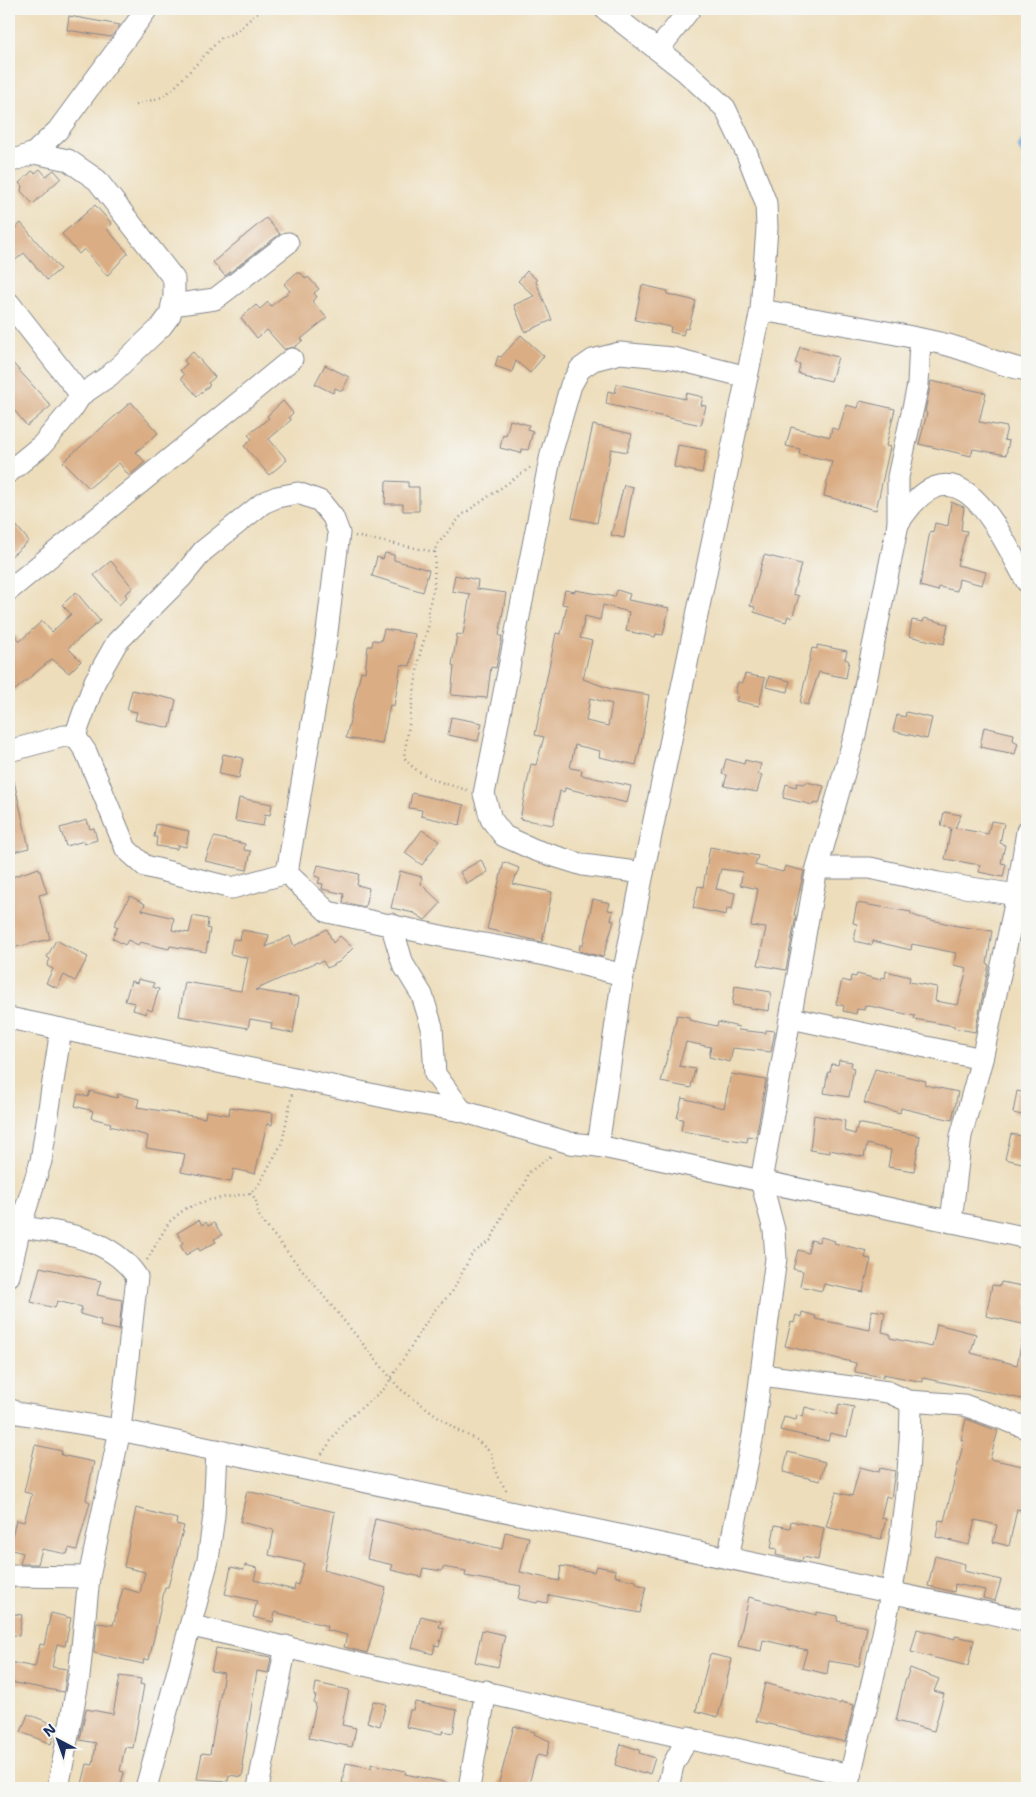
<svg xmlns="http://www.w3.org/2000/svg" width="1036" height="1797" viewBox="0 0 1036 1797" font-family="'Shantell Sans',sans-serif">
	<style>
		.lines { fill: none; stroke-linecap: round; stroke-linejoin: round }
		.stream { stroke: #63a4d6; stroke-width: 4.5 }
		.building { fill: #daad84; fill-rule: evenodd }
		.minor-casing { stroke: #84868c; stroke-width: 23 }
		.path { stroke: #84868c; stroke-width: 2.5; stroke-dasharray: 1 4; stroke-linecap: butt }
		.minor { stroke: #fff; stroke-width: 21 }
	</style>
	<rect width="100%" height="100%" fill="#f6f6f2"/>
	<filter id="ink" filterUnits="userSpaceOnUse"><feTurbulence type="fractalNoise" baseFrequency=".02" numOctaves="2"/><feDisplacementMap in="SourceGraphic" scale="10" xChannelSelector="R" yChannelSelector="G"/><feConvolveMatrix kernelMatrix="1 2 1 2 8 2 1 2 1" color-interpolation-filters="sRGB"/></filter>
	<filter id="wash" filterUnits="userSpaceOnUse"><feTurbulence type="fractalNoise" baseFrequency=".0096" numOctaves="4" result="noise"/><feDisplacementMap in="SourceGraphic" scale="20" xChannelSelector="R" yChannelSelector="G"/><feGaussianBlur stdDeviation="1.12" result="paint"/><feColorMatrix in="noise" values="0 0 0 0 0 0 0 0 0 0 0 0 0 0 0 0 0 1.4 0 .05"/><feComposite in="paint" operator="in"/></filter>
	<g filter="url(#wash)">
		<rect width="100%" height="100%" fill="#edddba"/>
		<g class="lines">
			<polyline class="stream" points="1027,134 1020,147 1027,160"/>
		</g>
		<g id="blocks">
			<g class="building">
				<polygon points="69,16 120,25 111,37 67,30"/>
				<polygon points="40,169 46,176 54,170 61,178 33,204 21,191 22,186 19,183 32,171 35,173"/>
				<polygon points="95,205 112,224 107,229 128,253 107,276 84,249 79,254 62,234"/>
				<polygon points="266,218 280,234 225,276 213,262"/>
				<polygon points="21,223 60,269 47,280 24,253 9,265 9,234"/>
				<polygon points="527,271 537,280 536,282 552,320 525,332 514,305 534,296 518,281"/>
				<polygon points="296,273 301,273 306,279 308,277 319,289 314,293 317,297 312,301 327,318 301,339 303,340 295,347 284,349 267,330 257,338 241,318 256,305 260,309 268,302 271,306 290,291 284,284"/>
				<polygon points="642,285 668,291 667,294 696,301 688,329 685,328 683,335 670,332 671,327 635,320"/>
				<polygon points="521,335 544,356 530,373 516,361 512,372 495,366 498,356 501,357"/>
				<polygon points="800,347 838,357 831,381 798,373 800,364 795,363"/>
				<polygon points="193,352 215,377 208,383 210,385 197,396 181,378 184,375 180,370 187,364 184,360"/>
				<polygon points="9,359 51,406 27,426 9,404"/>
				<polygon points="325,365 349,377 342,391 335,388 333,393 315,384"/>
				<polygon points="931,381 986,393 979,422 1007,427 1004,440 1009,441 1006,455 973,449 971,456 919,444 927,413 925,412"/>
				<polygon points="617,384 685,399 686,393 703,397 701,405 706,406 701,425 606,404 608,391 615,393"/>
				<polygon points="283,401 293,413 289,417 291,420 269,439 287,460 269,475 244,446 252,439 248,435 269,418 267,416"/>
				<polygon points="860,401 895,409 886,446 890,447 876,510 824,496 832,461 799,454 800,449 786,446 791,427 830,437 832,428 839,430 846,405 858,408"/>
				<polygon points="131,402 158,433 136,452 145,462 129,476 119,463 89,488 63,462"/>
				<polygon points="510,420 529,425 527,429 533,431 528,450 522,449 521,453 500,448 503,435 506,436"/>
				<polygon points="593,425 632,434 627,452 611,449 597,523 572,518"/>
				<polygon points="678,445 706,450 702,473 674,467"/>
				<polygon points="386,481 408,482 408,487 419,487 419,511 403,511 403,504 385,504"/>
				<polygon points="624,485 633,487 624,538 611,535"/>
				<polygon points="951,502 964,507 961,530 967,531 957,565 986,572 982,585 959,579 957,591 939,587 938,591 920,586 930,531 933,532 935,523 948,526"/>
				<polygon points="9,517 29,541 9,558"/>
				<polygon points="385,553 394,555 394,560 429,570 423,592 372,576 377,557 383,559"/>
				<polygon points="764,555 801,564 793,594 799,596 792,618 788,616 786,622 754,612 755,607 750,606"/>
				<polygon points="111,561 133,588 125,594 127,597 119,605 94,575"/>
				<polygon points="455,575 478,580 477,589 506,593 499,636 502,636 496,668 491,667 487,698 451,695 454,666 452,665 457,634 463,635 470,594 452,591"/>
				<path d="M 565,590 L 575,592 L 575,590 L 615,597 L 617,590 L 630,594 L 628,600 L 669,608 L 663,635 L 656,634 L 655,637 L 626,631 L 629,612 L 603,605 L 600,620 L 585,616 L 580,638 L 592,641 L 583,679 L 611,689 L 649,695 L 643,734 L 636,765 L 599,757 L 600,751 L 575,745 L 570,768 L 582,770 L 581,775 L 631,786 L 627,803 L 565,788 L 564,792 L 560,791 L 553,825 L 520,819 L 531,764 L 536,765 L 544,737 L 535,735 L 556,633 L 561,634 L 567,605 L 562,604 ZM 590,698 L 612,704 L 608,726 L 586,721 Z"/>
				<polygon points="76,592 100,621 68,648 81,661 69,673 52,659 9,695 9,640 15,635 20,641 42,621 52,632 71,614 62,605"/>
				<polygon points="924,618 948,624 944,644 909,636 912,620 923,622"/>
				<polygon points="384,629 415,634 410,666 401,665 394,706 390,705 382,744 346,738 361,671 365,672 368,646 372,646 373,640 381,641"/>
				<polygon points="817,645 847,651 845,659 849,661 846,678 819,672 808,705 800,703 812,648 817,649"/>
				<polygon points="745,674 765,678 759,706 736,701 738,694 735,693 738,682 742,683"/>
				<polygon points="769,676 790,681 788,692 766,687"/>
				<polygon points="132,690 176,700 170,728 135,720 137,712 127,710"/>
				<polygon points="906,712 932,718 927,739 893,731 897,715 905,717"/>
				<polygon points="451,717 482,723 478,741 448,735"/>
				<polygon points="984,727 1014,734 1013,740 1018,743 1015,754 980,747"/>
				<polygon points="223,754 243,758 239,778 219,774"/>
				<polygon points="726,759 744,764 745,760 761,764 758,774 762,775 757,792 724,786 727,775 722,774"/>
				<polygon points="14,781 29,848 9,853 9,782"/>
				<polygon points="806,782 824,786 819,804 814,803 813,805 783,798 786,784 796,787 797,783 804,784"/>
				<polygon points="412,793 464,805 460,825 421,816 422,810 409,808"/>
				<polygon points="239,798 272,804 270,815 265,814 263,826 235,821"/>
				<polygon points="944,812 961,815 955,828 988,834 991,821 1004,823 1000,843 1005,845 1001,863 1006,864 1003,877 979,872 980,865 945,859 951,828 941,826"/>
				<polygon points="87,820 90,829 94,828 97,840 84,844 84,841 66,846 60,828"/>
				<polygon points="156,824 189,831 186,847 178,845 177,849 156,846 157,837 154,837"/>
				<polygon points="422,830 439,841 422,865 405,853"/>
				<polygon points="214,837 245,844 244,850 251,851 247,870 205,861"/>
				<polygon points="710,847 758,856 755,865 783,872 785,866 804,871 794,915 796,916 786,970 758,965 766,928 751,926 758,889 740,885 743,872 721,869 716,889 735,893 732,909 727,908 726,915 693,908 698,886 703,887"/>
				<polygon points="481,860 488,872 467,884 460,872"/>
				<polygon points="504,862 519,868 513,884 552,892 542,942 487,929"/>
				<polygon points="318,865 359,874 357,885 369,888 365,907 343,902 344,894 322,889 323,884 318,883 320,878 315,876"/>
				<polygon points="39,868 47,893 39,895 50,939 12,948 11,941 9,941 9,878"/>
				<polygon points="400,871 422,877 421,884 441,903 425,920 414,913 391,908"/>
				<polygon points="130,896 145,904 142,910 174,918 172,930 189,933 193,916 208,919 207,928 210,929 206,952 170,946 169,949 140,942 138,945 128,940 125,945 112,938 118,927 114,925"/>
				<polygon points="593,899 610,903 608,910 613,911 611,920 614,921 603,957 579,951 580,945 583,945"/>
				<polygon points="857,903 911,912 911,914 918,917 958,926 992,931 987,964 989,965 975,1032 954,1028 954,1026 914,1019 915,1016 865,1005 864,1010 857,1009 856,1014 843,1011 844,1006 836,1004 842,980 850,982 851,976 856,977 857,974 881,980 881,977 885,978 886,971 910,977 909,982 937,987 935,1001 958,1005 967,968 954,965 956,953 912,944 911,950 873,941 872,945 854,941 857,924 853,923"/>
				<polygon points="327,929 333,943 340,936 353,948 339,962 327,968 323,961 318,963 317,962 255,990 299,997 293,1033 271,1029 272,1023 250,1019 248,1028 179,1016 185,982 241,991 248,958 230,954 233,939 240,940 242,930 269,935 266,947 290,936 294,946"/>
				<polygon points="56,940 88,957 75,981 64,975 57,988 46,983 53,969 47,966 50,959 47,957"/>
				<polygon points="138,979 154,983 153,987 159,989 152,1011 147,1009 146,1014 133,1010 135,1003 125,1001 131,981 137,983"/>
				<polygon points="735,986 771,992 769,1011 732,1005"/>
				<polygon points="677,1015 689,1017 689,1020 717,1026 718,1022 739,1027 738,1030 766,1033 766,1030 775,1031 771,1052 733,1048 730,1062 709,1057 711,1047 686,1042 679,1066 695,1069 691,1088 661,1082"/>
				<polygon points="839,1060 852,1062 851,1067 854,1068 849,1097 824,1093 828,1072 830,1072 832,1064 838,1065"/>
				<polygon points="875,1069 926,1081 925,1085 958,1092 952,1120 901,1108 900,1113 864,1103"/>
				<polygon points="731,1074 766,1080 756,1138 748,1136 747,1142 681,1131 683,1119 677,1118 682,1098 724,1108"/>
				<polygon points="90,1091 117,1098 118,1094 139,1099 137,1107 205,1118 206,1111 229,1115 230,1107 273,1113 272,1125 267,1124 255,1174 234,1169 231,1182 181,1172 185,1154 146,1148 148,1136 110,1126 111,1123 91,1118 93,1111 75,1106 78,1094 88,1097"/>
				<polygon points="1017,1091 1027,1093 1027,1116 1013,1113"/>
				<polygon points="814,1115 845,1121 844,1131 855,1134 858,1123 920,1136 914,1171 888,1167 891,1150 867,1144 864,1157 830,1150 830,1153 810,1150"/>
				<polygon points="1011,1134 1027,1137 1026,1164 1005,1159"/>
				<polygon points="199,1220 202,1225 206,1222 208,1226 214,1223 222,1235 214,1239 216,1242 200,1251 198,1248 186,1255 180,1245 183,1243 177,1233"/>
				<polygon points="821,1237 835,1241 834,1243 867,1251 865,1258 871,1259 863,1292 824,1284 822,1291 800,1286 803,1271 793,1269 798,1250 808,1253 811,1240 819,1242"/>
				<polygon points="40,1267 101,1281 97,1295 122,1300 119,1330 100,1326 101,1320 80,1314 82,1307 57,1301 55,1308 31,1302"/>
				<polygon points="1001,1282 1027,1287 1027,1325 986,1316 992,1285 1000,1286"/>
				<polygon points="872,1310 885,1312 882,1332 890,1334 890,1338 932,1347 937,1324 976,1334 971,1353 1017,1365 1022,1341 1027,1341 1027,1400 923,1378 923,1382 883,1374 883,1377 855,1372 856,1363 785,1346 791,1322 794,1323 796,1315 801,1317 802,1312 816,1316 815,1319 870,1330"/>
				<polygon points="839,1404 854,1407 847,1437 830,1433 828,1441 780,1430 784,1417 796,1420 797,1415 803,1417 805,1407 837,1415"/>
				<polygon points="966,1419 998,1431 990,1459 1027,1467 1027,1511 1017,1509 1009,1546 993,1542 997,1525 975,1520 969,1545 936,1537 939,1520 944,1521 964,1441 961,1440"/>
				<polygon points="35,1445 62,1451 61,1455 94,1462 86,1500 90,1502 77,1550 69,1548 67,1554 42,1549 38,1564 20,1564 23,1553 9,1549 16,1520 24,1522 32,1494 24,1492"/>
				<polygon points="788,1452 825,1462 820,1481 783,1472"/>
				<polygon points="860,1467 879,1472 880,1468 895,1471 891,1498 886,1496 881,1518 886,1519 881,1539 826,1527 836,1492 852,1496"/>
				<polygon points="247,1491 335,1512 324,1570 386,1588 367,1653 344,1647 347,1635 326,1630 327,1626 275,1612 273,1622 253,1617 257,1601 225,1594 231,1567 244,1570 245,1565 257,1568 254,1580 294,1590 295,1584 298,1585 304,1563 269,1555 274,1530 240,1522"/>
				<polygon points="136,1508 177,1519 176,1524 184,1526 168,1587 165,1587 149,1660 144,1659 143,1664 94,1653 97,1623 113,1625 123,1588 140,1593 145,1572 124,1567"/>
				<polygon points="375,1519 502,1549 505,1532 529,1537 520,1572 559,1581 561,1566 594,1572 596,1566 616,1570 615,1576 636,1581 637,1584 646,1587 640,1613 549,1595 547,1603 538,1601 537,1603 518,1599 521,1586 465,1576 466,1571 443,1567 442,1571 423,1568 421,1577 391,1570 393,1565 367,1559"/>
				<polygon points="791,1521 824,1528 818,1560 803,1557 802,1561 776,1555 777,1549 771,1548 775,1525 790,1528"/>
				<polygon points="935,1556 965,1564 964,1571 1001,1580 995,1601 983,1598 985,1590 955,1584 954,1592 928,1586"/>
				<polygon points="749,1597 817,1615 817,1612 838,1616 837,1621 867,1627 859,1666 829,1661 827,1674 802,1668 807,1650 763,1640 761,1651 738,1646"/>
				<polygon points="9,1613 22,1615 19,1636 9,1634"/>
				<polygon points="51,1613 71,1618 65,1646 57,1644 52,1667 67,1669 64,1692 9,1682 9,1662 35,1667 40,1644 44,1645"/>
				<polygon points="421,1616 441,1621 439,1627 444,1628 439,1646 435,1645 433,1654 412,1648"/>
				<polygon points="917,1629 955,1639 955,1636 974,1640 968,1666 911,1652"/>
				<polygon points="482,1630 505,1635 498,1667 475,1662"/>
				<polygon points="216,1648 271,1657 268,1673 257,1671 242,1765 244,1766 242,1777 229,1775 228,1781 197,1779 202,1753 210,1754 224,1673 211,1671"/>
				<polygon points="710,1654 732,1659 718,1717 696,1711"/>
				<polygon points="910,1668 939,1679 934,1691 944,1694 934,1731 896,1721 904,1685"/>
				<polygon points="120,1676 141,1679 140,1684 144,1685 133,1748 125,1747 120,1771 124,1772 120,1788 81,1788 87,1764 93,1765 96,1743 80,1740 86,1709 113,1714"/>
				<polygon points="316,1683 349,1690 342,1725 356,1728 352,1747 309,1738 316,1704 314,1703 316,1696 314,1696"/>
				<polygon points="765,1683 840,1704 841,1702 854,1705 845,1742 756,1721"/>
				<polygon points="373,1701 386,1704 380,1726 367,1722"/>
				<polygon points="415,1702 457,1710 453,1733 443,1731 442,1734 406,1727 410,1710 413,1710"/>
				<polygon points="28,1714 57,1726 51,1744 21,1732"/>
				<polygon points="514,1726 535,1732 534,1734 550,1741 546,1757 538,1755 536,1757 528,1788 498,1786"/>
				<polygon points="621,1744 640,1750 639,1753 655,1758 650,1774 645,1772 644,1774 615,1765"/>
				<polygon points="346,1763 371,1768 371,1764 406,1771 405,1774 449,1783 448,1788 369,1788 342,1783"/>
			</g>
		</g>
	</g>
	<g filter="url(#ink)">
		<use href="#blocks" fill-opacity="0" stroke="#84868c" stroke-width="1"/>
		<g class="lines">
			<g class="minor-casing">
				<g id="minor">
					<polyline points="658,50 690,9"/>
					<polyline points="34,153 58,130 147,9"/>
					<polyline points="9,162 34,153 68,160 97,180 174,279 174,297 170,315 161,327 109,376 81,395 72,409 42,445 9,472"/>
					<polyline points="9,303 81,395"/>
					<polyline points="172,305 215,299 288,243"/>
					<path d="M 761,310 C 823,321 886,330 948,345 C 975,352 999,366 1027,370"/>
					<polyline points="898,524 898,477 918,385 920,339"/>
					<polyline points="9,590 292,359"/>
					<polyline points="75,736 95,681 117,642 182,577 203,551 263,503 277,497 298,493 320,501 333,517 339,533 326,640 287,873"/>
					<polyline points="9,751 64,736 75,736 86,752 126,849 145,866 232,888 287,873 328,912 450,938 546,955 623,975"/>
					<polyline points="817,868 870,868 938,883 1017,895"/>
					<polyline points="643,873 583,865 535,850 504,836 491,819 484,794 551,454 571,385 580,369 593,360 620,353 672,358 747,377"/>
					<polyline points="391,924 403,964 422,995 432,1027 435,1074 462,1111"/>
					<polyline points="9,1018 403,1101 462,1111 570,1143 598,1146 1027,1238"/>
					<polyline points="791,1018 982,1059"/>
					<polyline points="598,1146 623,975 643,873 761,310 767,228 766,203 747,154 725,108 686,72 605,9"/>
					<polyline points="951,1222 961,1136 982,1059 1017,895 1027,831"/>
					<polyline points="9,1276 20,1227"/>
					<path d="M 762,1375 L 888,1392 L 908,1401 L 911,1408 C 910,1537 877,1664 847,1788"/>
					<polyline points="908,1401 964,1405 1027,1428"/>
					<polyline points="9,1409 17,1413 120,1430 1027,1621"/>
					<path d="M 728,1558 L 753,1435 L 776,1258 L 774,1230 L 761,1181 L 817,868 L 855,735 L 898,524 C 956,431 997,528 1027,582"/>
					<polyline points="9,1576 89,1577"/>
					<polyline points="192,1626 850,1775"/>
					<path d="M 58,1788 L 79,1677 L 89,1577 L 120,1430 L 137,1277 C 112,1238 62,1232 20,1227 L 41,1161 L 61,1029"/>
					<polyline points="146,1788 208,1560 214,1516 217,1450"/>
					<polyline points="258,1788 286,1646"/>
					<polyline points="469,1788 486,1691"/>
					<polyline points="668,1788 673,1765 688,1737"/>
				</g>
			</g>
			<g class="path">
				<polyline points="136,105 162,97 173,89 220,39 236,32 261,9"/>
				<polyline points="355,536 435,552 436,546 462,515 531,467"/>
				<path d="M 435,552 L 434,587 L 428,610 L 429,624 L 420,653 L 404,757 C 417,777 446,784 467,790"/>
				<path d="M 250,1193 C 260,1201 255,1211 262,1221 L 400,1389 L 457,1430 L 477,1440 L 491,1453 L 497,1476 L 508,1493"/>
				<polyline points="147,1260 169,1222 185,1209 209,1200 250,1193 258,1186 282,1143 292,1094"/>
				<polyline points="322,1454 343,1423 385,1388 433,1312 452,1292 472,1254 491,1240 506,1208 524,1185 528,1173 551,1156"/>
			</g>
			<use href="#minor" class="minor"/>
		</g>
	</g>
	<rect width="1036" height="1797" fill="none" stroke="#f6f6f2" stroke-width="30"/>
	<g transform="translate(58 1740) rotate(319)" stroke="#f6f6f2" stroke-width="4" paint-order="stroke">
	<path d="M0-4L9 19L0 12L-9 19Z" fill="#1b2f5e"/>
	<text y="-8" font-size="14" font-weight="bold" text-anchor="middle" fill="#1b2f5e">N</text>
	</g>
</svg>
